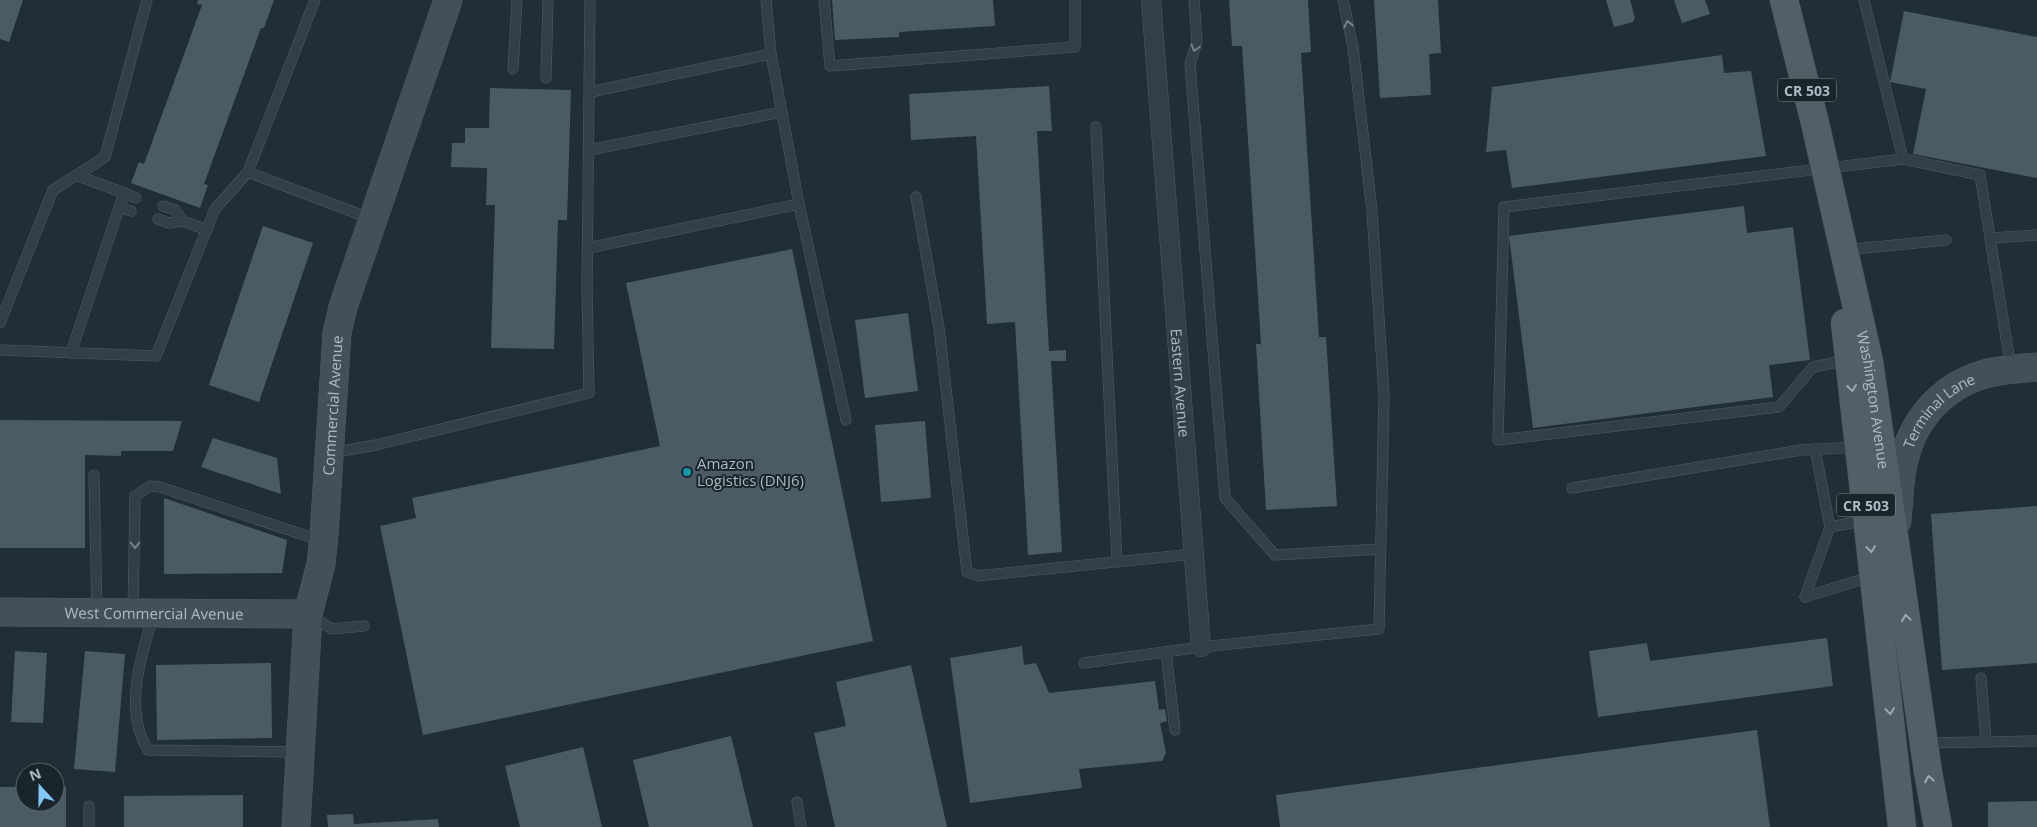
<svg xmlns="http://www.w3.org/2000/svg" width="2037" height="827" viewBox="0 0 2037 827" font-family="'Open Sans',sans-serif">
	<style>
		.building { fill: #4b5b65 }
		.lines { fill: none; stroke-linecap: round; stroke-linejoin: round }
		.lane-casing { stroke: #515d65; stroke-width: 11 }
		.street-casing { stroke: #515d65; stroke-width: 20 }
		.secondary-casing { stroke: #515d65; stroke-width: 29 }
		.primary-casing { stroke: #404b53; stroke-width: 29 }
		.lane { stroke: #333f47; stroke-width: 10 }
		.street { stroke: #333f47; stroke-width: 19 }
		.secondary { stroke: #41505a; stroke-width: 28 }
		.primary { stroke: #515f67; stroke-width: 28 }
		.oneway { stroke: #76838c }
		.oneway2 { stroke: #9ba9b1 }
		.culture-dot { fill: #0f9aa8; stroke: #19242b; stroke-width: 2 }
		.labels { text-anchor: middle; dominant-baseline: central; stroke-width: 4; stroke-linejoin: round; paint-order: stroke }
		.shield { fill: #19242b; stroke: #818e96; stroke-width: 1 }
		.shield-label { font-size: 14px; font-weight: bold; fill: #adbbc4 }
		.street-label { font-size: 15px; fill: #adbbc4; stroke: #19242b }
		.poi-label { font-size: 15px; fill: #adbbc4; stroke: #19242b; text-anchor: start }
	</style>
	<rect width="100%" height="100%" fill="#202e36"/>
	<g class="building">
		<polygon points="0,0 23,0 9,42 0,39"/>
		<polygon points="198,0 274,0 264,28 261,28 204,184 208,185 200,208 131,183 139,162 144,164 202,5 197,4"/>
		<polygon points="832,0 993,0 995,26 899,32 899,37 835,40"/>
		<polygon points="1229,0 1308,0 1311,52 1301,53 1319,337 1326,337 1337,506 1266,510 1256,344 1261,344 1242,46 1232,46"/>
		<polygon points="1374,0 1438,0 1441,53 1429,54 1431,95 1380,98"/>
		<polygon points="1606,0 1630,0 1635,18 1633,22 1614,27"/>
		<polygon points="1674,0 1705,0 1710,14 1682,23"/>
		<polygon points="1904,11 2037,37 2037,178 1913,154 1926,89 1890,82"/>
		<polygon points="1722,55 1724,73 1751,71 1766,156 1512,188 1506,150 1486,152 1492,87"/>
		<polygon points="1049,86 1052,131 1037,131 1049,351 1066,350 1066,361 1051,361 1062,552 1028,555 1015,322 987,324 976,136 911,140 909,94"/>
		<polygon points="490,88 571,90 567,220 558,220 554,349 491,348 495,205 486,205 487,168 451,167 452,143 465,143 465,128 489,128"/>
		<polygon points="1744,206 1747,233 1793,227 1810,360 1769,365 1773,397 1533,428 1509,236"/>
		<polygon points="263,226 313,243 259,402 209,385"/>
		<polygon points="792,249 873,641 423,735 380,526 416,518 412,498 660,446 626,283"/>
		<polygon points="908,313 918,391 865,398 855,320"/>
		<polygon points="0,420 182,421 173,451 121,451 121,456 85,455 85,548 0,548"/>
		<polygon points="925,421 931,498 881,502 875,425"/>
		<polygon points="213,438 277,458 281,494 201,467"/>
		<polygon points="164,498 287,540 282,573 164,574"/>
		<polygon points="2037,506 2037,663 1942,670 1931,514"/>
		<polygon points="1827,638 1833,686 1598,717 1589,651 1647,643 1650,661"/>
		<polygon points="1022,646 1024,665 1036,663 1049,693 1155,681 1159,710 1165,709 1167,721 1160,723 1166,753 1162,761 1079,769 1082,788 970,803 950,658"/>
		<polygon points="15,651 47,653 43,723 11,722"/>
		<polygon points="85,651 125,654 115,772 74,769"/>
		<polygon points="271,663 272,738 157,740 156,665"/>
		<polygon points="911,665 947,827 835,827 814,733 846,726 836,682"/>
		<polygon points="1757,730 1770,827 1280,827 1276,795"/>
		<polygon points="731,736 753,827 649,827 633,760"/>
		<polygon points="583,747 602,827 520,827 505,766"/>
		<polygon points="0,787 25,787 25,802 55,802 55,787 66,787 66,827 0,827"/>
		<polygon points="243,795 243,827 124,827 124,796"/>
		<polygon points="2037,801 2037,827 1988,827 1988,802"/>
		<polygon points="353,814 354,824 438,819 439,827 328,827 327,815"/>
	</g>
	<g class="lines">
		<g class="lane-casing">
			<g id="lane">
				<polyline points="315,0 248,172 372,219"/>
				<polyline points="766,0 771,54"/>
				<polyline points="824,0 830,66 1075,47 1075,0"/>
				<polyline points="1194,0 1197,42 1190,64 1225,498 1275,555 1380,549"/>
				<polyline points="1864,0 1903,159"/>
				<polyline points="513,69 517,0"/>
				<polyline points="546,78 548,0"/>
				<polyline points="1096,127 1117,562"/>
				<polyline points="589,150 782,112"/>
				<polyline points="124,193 136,198"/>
				<polyline points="916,197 939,328 967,572 977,576 1194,554"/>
				<polyline points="799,204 846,420"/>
				<polyline points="119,207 131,211"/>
				<polyline points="158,219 169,223 183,221 175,210 163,206"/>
				<polyline points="183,221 207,230"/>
				<polyline points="1991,238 2037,235"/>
				<polyline points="588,248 799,204 771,54 590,92"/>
				<polyline points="1845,250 1946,240"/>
				<polyline points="0,323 53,190 105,157 147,0"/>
				<polyline points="0,350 156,356 215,209 248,172"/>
				<polyline points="71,353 124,193 76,175"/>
				<polyline points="1848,360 1813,367 1779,407 1498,440 1504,207 1903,159 1980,175 2011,369"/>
				<polyline points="1815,449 1830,527 1866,520"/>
				<polyline points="331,453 376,445 589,393 587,288 590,0"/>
				<polyline points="94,475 97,611"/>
				<polyline points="1572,488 1801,450 1858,447"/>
				<polyline points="1805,597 1830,527"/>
				<polyline points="1805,597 1873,576"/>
				<polyline points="133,612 135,496 150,486 160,487 322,541"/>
				<path d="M 154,614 C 141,655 123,710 148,750 L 299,752"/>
				<polyline points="311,616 332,629 364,626"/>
				<polyline points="1166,652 1175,730"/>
				<polyline points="1084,663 1201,647 1379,629 1384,395 1372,211 1353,47 1343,0"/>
				<polyline points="1981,678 1986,742"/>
				<polyline points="1925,743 2037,741"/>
				<polyline points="797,802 801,827"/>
				<polyline points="89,806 89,827"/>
			</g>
		</g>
		<g class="street-casing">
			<g id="street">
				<path id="s1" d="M 1151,0 L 1201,647"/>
			</g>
		</g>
		<g class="secondary-casing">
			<g id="secondary">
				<path id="s2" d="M 1897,521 C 1899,501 1899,479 1904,460 C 1912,423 1938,392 1973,378 C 1993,370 2016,369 2037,367"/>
				<path id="s3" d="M 0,612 L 308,614"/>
				<path id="s4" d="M 296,827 L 308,614 L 321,564 L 324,535 L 337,333 L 343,307 L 448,0"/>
			</g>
		</g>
		<g class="primary-casing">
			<g id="primary">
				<path id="s5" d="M 1784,0 L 1815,123 L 1869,361 L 1928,772 L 1938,827"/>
				<polyline points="1845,323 1902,827"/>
			</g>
		</g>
		<use href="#lane" class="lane"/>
		<use href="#street" class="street"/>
		<use href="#secondary" class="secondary"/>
		<use href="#primary" class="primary"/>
	</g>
	<defs><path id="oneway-chevron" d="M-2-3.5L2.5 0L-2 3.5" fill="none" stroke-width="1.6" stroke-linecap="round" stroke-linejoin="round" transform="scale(1.25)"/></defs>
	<g class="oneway">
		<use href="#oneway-chevron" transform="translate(1348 24) rotate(-102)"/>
		<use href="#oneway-chevron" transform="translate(1195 48) rotate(106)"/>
		<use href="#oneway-chevron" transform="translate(135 545) rotate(91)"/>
	</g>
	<g class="oneway2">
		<use href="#oneway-chevron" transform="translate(1852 388) rotate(83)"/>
		<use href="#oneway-chevron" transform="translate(1871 549) rotate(83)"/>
		<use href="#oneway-chevron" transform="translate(1906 618) rotate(-98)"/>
		<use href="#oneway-chevron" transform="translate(1890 711) rotate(83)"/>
		<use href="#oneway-chevron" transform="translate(1929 779) rotate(-101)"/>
	</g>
	<circle class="culture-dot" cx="687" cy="472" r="5"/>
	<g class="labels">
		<g class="shield">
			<rect x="1778" y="78.5" width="58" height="23" rx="4"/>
			<rect x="1837" y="493.5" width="58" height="23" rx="4"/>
		</g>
		<g class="shield-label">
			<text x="1807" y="90">CR 503</text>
			<text x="1866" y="505">CR 503</text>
		</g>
		<g class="street-label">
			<text stroke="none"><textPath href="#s1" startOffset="384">Eastern Avenue</textPath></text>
			<text stroke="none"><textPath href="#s5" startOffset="410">Washington Avenue</textPath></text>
			<text stroke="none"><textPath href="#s4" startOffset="424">Commercial Avenue</textPath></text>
			<text stroke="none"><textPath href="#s2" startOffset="124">Terminal Lane</textPath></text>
			<text stroke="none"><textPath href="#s3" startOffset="154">West Commercial Avenue</textPath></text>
		</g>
		<g class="poi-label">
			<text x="697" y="463">Amazon<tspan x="697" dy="17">Logistics (DNJ6)</tspan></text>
		</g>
	</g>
	<g transform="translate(40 787) rotate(339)"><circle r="24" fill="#19242b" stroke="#546068"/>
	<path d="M0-4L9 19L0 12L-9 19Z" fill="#81c6f5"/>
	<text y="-8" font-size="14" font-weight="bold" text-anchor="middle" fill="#adbbc4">N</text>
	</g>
</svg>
